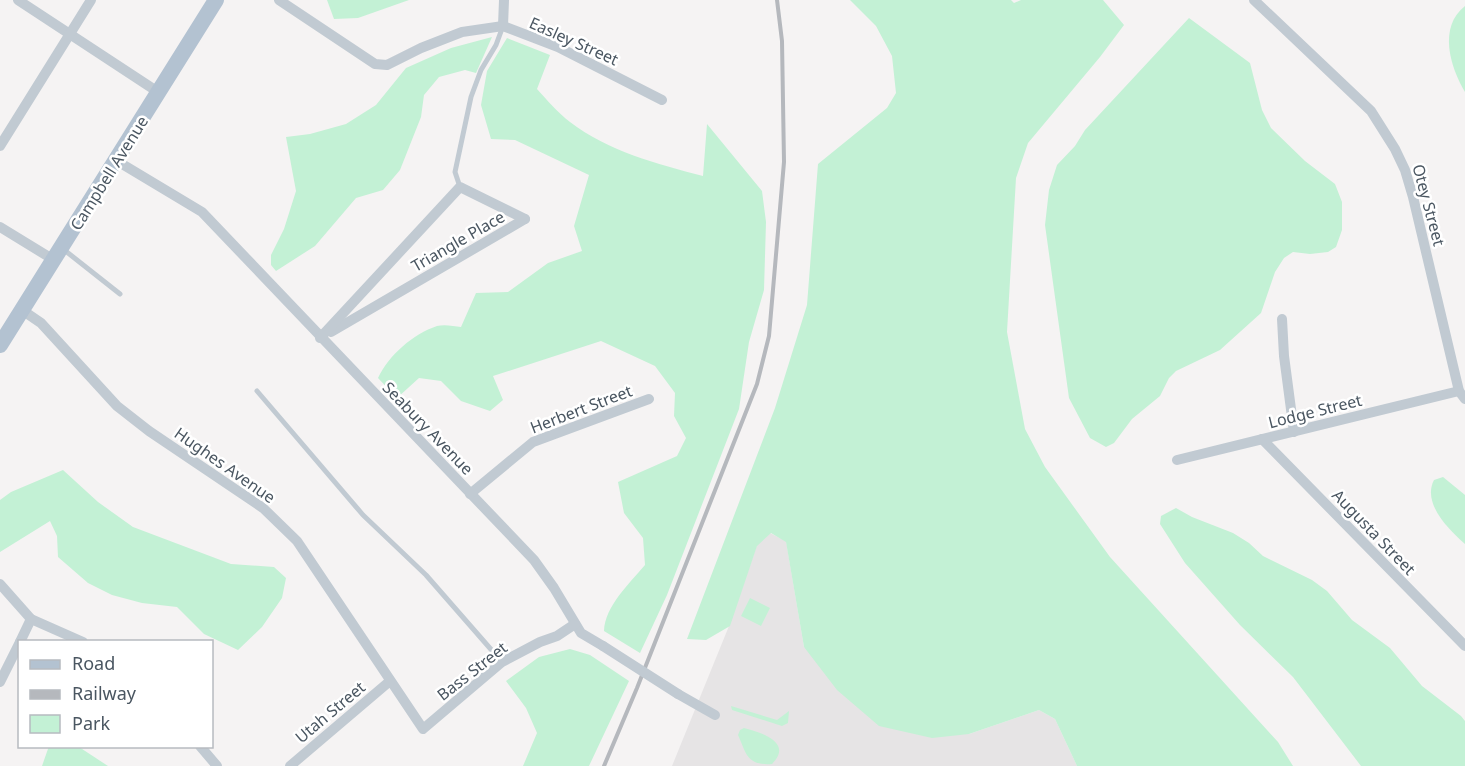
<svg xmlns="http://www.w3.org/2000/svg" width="1465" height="766" viewBox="0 0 1465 766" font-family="'Noto Sans',sans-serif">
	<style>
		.education { fill: #e6e4e5 }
		.green { fill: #c3f1d5 }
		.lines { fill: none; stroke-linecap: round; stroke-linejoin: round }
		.service { stroke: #c1cad2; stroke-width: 5 }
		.minor { stroke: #c1cad2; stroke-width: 10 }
		.primary { stroke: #b3c2d1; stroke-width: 16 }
		.rail { stroke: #b5b8bd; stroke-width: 4 }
		.minor-bridge { stroke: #c1cad2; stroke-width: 10 }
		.labels { text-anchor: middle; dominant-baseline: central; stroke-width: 5; stroke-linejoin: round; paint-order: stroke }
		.street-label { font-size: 16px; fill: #4a5661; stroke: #fff }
	</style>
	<rect width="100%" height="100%" fill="#f5f3f3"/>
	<polygon class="education" points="770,533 786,541 804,647 969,734 1039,710 1055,719 1077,766 672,766 729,626 757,545"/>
	<g class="green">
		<polygon points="327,0 409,0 358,18 334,19"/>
		<polygon points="850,0 1011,0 1014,3 1021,0 1103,0 1124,25 1100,57 1028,143 1016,178 1007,332 1025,429 1045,467 1110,557 1278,742 1293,766 1077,766 1055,719 1039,710 969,734 932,738 879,726 837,690 804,647 786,542 771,533 757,546 730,626 706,640 687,639 775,408 807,305 818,164 887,108 896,93 892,56 876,26"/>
		<path d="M 1465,6 L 1465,92 C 1450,67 1438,27 1465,6 Z"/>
		<polygon points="1189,18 1250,63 1262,110 1271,128 1305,161 1335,184 1342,202 1342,230 1336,247 1328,252 1310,254 1293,252 1284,258 1275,272 1261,313 1220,350 1176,371 1169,378 1160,396 1132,419 1114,443 1106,447 1090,438 1069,398 1045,225 1049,190 1057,165 1075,146 1085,130"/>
		<polygon points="492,37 476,73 465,70 439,77 424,95 421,117 400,170 383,190 356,198 315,246 276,271 271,265 271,255 284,229 296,191 286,137 310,134 346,124 376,105 406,68 451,48"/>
		<path d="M 507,38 L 550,55 L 537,89 C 547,100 558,113 570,122 C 608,151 657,164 703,176 L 707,124 L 762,191 L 766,222 L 764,290 L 749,342 L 739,409 L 667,595 L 640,653 L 604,631 C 605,606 629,584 645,565 L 643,538 L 624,513 L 618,482 L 677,456 L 686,438 L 674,416 L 675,393 L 655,366 L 601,341 L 493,376 L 503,400 L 490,411 L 461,401 L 441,381 L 419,378 L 397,398 L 378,378 C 389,355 413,334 437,326 C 444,324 454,326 461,327 L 476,293 L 508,292 L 548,263 L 582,251 L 574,226 L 589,175 L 515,140 L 491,139 L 481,105 L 487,71 Z"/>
		<polygon points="63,470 98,502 133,527 231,564 274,567 286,578 282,598 262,627 238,650 204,634 177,607 142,603 112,595 88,583 58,557 57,536 50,521 0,552 0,500 11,492"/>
		<path d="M 1443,477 L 1465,495 L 1465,544 C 1448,529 1422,503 1434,480 Z"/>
		<polygon points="1176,508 1192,517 1233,533 1249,543 1263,556 1312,580 1327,591 1352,620 1390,648 1422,686 1461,716 1465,721 1465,766 1361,766 1293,677 1240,625 1185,563 1160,524 1161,516"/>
		<polygon points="750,598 770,608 761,626 741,616"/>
		<polygon points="570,649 590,655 629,681 589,766 523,766 537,733 526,708 506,681 539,657"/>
		<polygon points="731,706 777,720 789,711 788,723 782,726 732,710"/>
		<path d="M 744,728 C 760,732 794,742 772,764 C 746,766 746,752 738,735 L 740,730 Z"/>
		<polygon points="49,746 79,747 108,766 42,766"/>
	</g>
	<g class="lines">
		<g class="service">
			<polyline points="460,187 455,172 471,97 481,70 496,45 503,26"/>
			<polyline points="63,249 120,294"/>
			<polyline points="257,391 363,515 426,575 502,662"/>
		</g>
		<g class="minor">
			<polyline points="18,0 158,92"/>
			<polyline points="279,0 375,64 387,65 421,48 462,32 503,26 558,47 662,100"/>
			<polyline points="1254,0 1371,111 1395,149 1405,170 1413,197 1459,391 1465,399"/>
			<polyline points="503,26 504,0"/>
			<polyline points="0,146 91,0"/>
			<polyline points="117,161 202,212 534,560 554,588 581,633 603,646"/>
			<polyline points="0,227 54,260"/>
			<polyline points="22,310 41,323 117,406 149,431 263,508 297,541 423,729 502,662 540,642 557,636 575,624"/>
			<polyline points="1282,319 1284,356 1294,432"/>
			<polyline points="331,332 525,219"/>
			<polyline points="320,338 460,187 525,219"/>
			<polyline points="1262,439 1465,646"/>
			<polyline points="1177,460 1459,391"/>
			<polyline points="470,494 533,442 649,399"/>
			<polyline points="0,584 31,619 83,642"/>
			<polyline points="20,642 31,619"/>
			<polyline points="0,682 20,642"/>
			<polyline points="678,694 715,715"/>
			<polyline points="200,746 217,766"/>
			<polyline points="290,766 390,681"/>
		</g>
		<polyline class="primary" points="0,345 216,0"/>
		<polyline class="rail" points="604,766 637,688 757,384 769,336 784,162 782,41 777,0"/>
		<polyline class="minor-bridge" points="603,646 678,694"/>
	</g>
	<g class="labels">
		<g class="street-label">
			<text transform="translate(574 41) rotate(24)">Easley Street</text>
			<text transform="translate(109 173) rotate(-58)">Campbell Avenue</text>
			<text transform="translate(1429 205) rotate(75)">Otey Street</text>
			<text transform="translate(458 241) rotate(-30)">Triangle Place</text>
			<text transform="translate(581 409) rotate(-21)">Herbert Street</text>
			<text transform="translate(1315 411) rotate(-14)">Lodge Street</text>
			<text transform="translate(428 428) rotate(46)">Seabury Avenue</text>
			<text transform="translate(225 465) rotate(35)">Hughes Avenue</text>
			<text transform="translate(1374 532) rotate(46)">Augusta Street</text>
			<text transform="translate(472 671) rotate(-38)">Bass Street</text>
			<text transform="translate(330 712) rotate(-40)">Utah Street</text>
		</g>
	</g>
	<rect x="18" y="640" width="195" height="108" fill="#ffffff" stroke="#b7bbc0" stroke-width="1.5"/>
	<rect x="30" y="660" width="30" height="9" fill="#b3c2d1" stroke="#b7bbc0" stroke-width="1.5"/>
	<text x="72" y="670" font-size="18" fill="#4a5661">Road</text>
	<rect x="30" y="690" width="30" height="9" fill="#b5b8bd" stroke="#b7bbc0" stroke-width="1.5"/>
	<text x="72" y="700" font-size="18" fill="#4a5661">Railway</text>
	<rect x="30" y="715" width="30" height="18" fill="#c3f1d5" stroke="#b7bbc0" stroke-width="1.5"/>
	<text x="72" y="730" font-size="18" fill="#4a5661">Park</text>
</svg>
